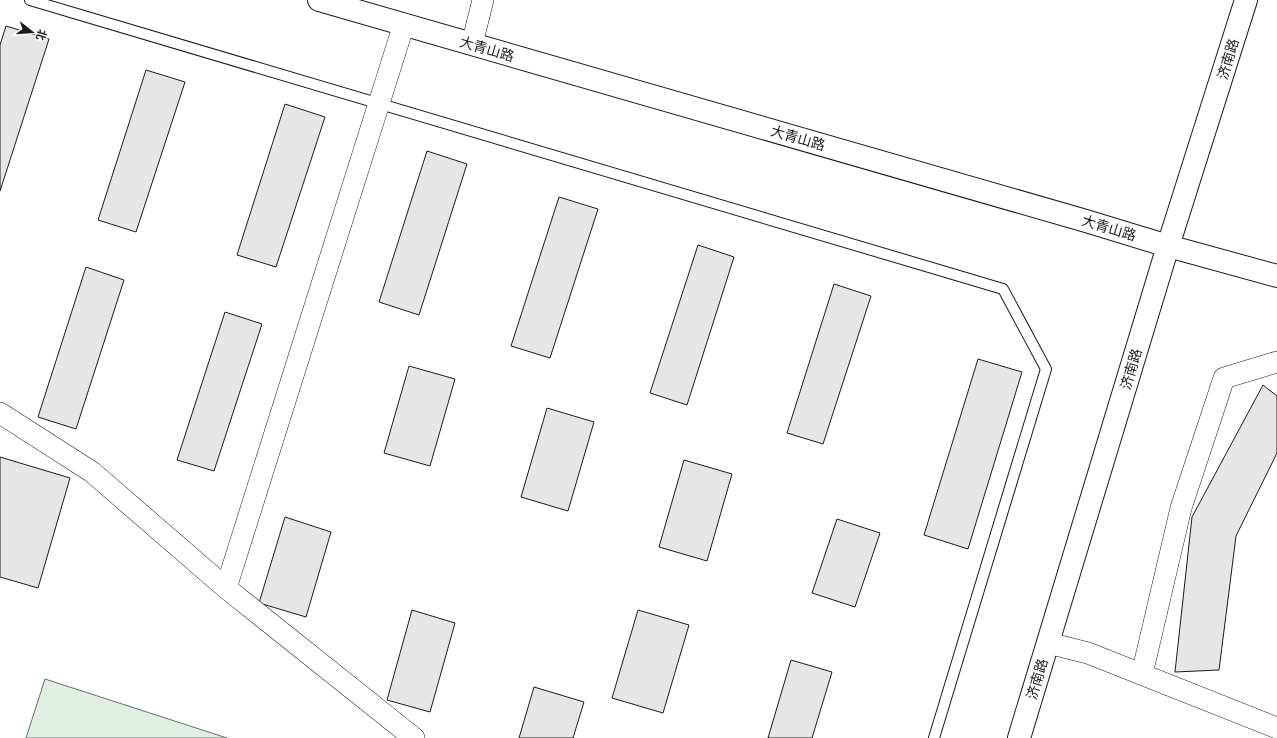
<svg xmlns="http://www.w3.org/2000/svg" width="1277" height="738" viewBox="0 0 1277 738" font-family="'PT Sans Narrow','Noto Sans SC',sans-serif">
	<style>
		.green { fill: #e0efe3; stroke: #6a6a6a }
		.building { fill: #e6e6e6; stroke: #1a1a1a }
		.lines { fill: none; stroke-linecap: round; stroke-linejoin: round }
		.service-casing { stroke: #1a1a1a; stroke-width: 12 }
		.minor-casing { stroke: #1a1a1a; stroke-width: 22 }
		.tertiary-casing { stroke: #1a1a1a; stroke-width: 24 }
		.service { stroke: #fff; stroke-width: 10 }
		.minor { stroke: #fff; stroke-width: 21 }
		.tertiary { stroke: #fff; stroke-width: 22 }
		.labels { text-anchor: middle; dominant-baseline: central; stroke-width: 3; stroke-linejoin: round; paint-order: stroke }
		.street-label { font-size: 14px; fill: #1a1a1a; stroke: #fff }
	</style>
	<rect width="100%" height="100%" fill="#fff"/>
	<polygon class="green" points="45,679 227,738 26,738"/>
	<g class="building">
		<polygon points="6,26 49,39 0,191 0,45"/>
		<polygon points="146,70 185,82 136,232 98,220"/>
		<polygon points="285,104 325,117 276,267 237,255"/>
		<polygon points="427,151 467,164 419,315 379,302"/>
		<polygon points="559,197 598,209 550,358 511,346"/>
		<polygon points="698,245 734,257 687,405 650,393"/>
		<polygon points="86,267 124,280 76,429 38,417"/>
		<polygon points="834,284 871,296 823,444 787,433"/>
		<polygon points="225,312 262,324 214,471 177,460"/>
		<polygon points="978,359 1022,372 968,549 924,535"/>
		<polygon points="409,366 455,379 430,466 384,453"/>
		<polygon points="1263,385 1277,396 1277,453 1236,536 1219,670 1175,672 1192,517"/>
		<polygon points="547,408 594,422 568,511 521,497"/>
		<polygon points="0,457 70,478 38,588 0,577"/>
		<polygon points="684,460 732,474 707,561 659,547"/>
		<polygon points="285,517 331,532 306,617 259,603"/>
		<polygon points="837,519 880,533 855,607 812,593"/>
		<polygon points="412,610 455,623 430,712 387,700"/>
		<polygon points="638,610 689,625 663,713 612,698"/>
		<polygon points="791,660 832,672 812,738 768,738"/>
		<polygon points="534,687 584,702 573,738 519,738"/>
	</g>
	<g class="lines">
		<g class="service-casing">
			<polyline id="service" points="30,0 1003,289 1046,369 934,738"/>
		</g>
		<g class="minor-casing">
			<g id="minor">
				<polyline points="472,44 483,0"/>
				<polyline points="0,413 92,472 226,588 414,738"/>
				<polyline points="226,588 404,24"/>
				<polyline points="1048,643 1088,653 1277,728"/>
				<polyline points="1142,674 1181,508 1224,378 1277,362"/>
			</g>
		</g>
		<g class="tertiary-casing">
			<g id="tertiary">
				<polyline points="319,0 1086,221 1168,246 1277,276"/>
				<polyline points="1019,738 1168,246 1246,0"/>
			</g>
		</g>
		<use href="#service" class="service"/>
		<use href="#minor" class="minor"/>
		<use href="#tertiary" class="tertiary"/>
	</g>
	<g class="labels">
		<g class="street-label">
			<text transform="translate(487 49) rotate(16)">大青山路</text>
			<text transform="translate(1228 59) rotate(-73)">济南路</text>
			<text transform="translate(798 138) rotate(16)">大青山路</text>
			<text transform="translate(1109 228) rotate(17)">大青山路</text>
			<text transform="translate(1131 369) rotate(-73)">济南路</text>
			<text transform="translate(1037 679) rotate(-73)">济南路</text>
		</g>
	</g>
	<g transform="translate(32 32) rotate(107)" stroke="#ffffff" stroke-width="3" paint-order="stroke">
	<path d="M0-3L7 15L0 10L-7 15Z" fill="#1a1a1a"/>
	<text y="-6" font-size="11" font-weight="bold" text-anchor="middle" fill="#1a1a1a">北</text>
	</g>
</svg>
